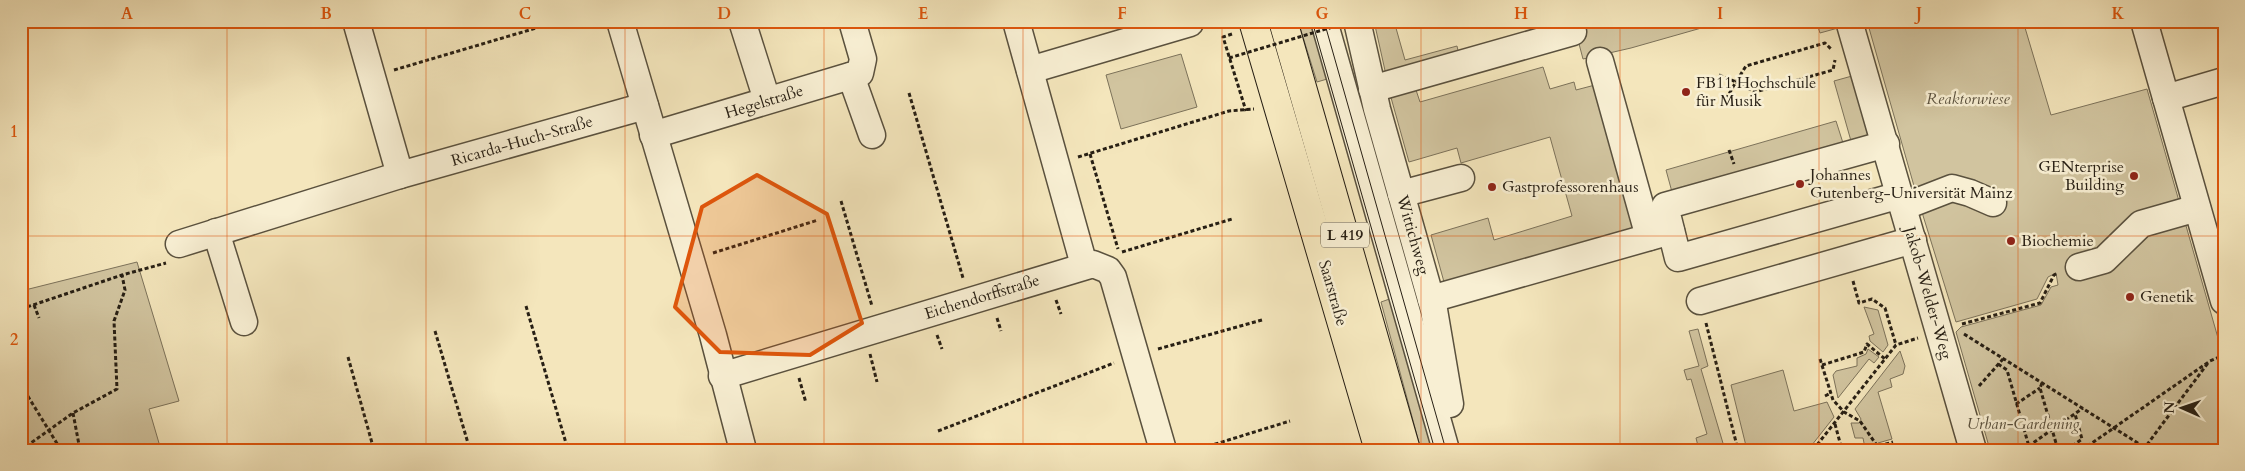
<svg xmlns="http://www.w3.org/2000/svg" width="2245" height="471" viewBox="0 0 2245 471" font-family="Cardo,serif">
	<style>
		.green { fill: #d1c49f; stroke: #7c725a }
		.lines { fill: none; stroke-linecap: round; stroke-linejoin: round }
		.minor-casing { stroke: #5a513e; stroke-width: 29 }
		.highway-casing { stroke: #271f14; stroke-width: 30 }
		.path { stroke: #271f14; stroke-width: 3; stroke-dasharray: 4 2.5; stroke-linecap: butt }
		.minor { stroke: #f8efd3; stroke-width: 26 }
		.highway { stroke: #f4e6bc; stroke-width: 28 }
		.tram { stroke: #271f14; stroke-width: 1 }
		.path-bridge { stroke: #271f14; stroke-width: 3; stroke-dasharray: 4 2.5; stroke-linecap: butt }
		.marked { fill: #de560c; fill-opacity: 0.2; stroke: #de560c; stroke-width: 4; stroke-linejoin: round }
		.grid { fill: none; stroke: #de560c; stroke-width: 1; stroke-opacity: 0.55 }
		.poi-dot { fill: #8f2418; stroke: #f8efd3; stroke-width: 2 }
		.labels { text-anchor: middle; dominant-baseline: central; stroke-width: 5; stroke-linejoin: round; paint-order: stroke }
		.shield { fill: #f8efd3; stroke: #665d4d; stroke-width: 1 }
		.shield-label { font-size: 15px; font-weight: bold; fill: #271f14 }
		.poi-label { font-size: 16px; fill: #271f14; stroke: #f8efd3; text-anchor: start }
		.park-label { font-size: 16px; font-style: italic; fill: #5a513e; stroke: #f8efd3 }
		.street-label { font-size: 16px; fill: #271f14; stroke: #f8efd3 }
		.neatline { fill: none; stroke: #de560c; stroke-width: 2 }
		.grid-label { font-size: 16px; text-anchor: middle; font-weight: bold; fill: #de560c }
	</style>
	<rect width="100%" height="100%" fill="#f4e6bc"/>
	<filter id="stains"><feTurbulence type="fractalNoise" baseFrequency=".004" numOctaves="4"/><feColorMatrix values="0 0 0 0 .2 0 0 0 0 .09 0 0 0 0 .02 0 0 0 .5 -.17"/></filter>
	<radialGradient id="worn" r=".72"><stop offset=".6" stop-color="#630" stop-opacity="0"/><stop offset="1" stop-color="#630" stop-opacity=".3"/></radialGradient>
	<g class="green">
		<polygon points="1298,21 1318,21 1334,77 1317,82"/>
		<polygon points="1374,21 1394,21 1405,60 1457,46 1459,55 1386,75"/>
		<polygon points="1573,21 1726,21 1631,48 1583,59"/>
		<polygon points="1816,21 1836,21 1838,28 1820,33"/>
		<polygon points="1867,21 2023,21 2051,115 2147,89 2224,359 2224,450 1990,450 1956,332 1961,327 2041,305 2051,287 2058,285 2056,273 2048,277 2037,299 1956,322 1916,193"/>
		<polygon points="1181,54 1197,107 1121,129 1106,75"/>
		<polygon points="1543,67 1550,89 1574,82 1576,90 1595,85 1637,227 1444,282 1431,235 1488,218 1494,240 1572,216 1550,137 1461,163 1457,148 1409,162 1390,94 1415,87 1420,102"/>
		<polygon points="1852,76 1868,136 1851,141 1834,81"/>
		<polygon points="1836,121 1843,143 1672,192 1666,170"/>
		<polygon points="137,262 179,401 149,409 161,450 21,450 21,291"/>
		<polygon points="1398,296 1441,450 1421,450 1381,302"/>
		<polygon points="1864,307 1878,310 1888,345 1883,352 1870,341 1869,336 1874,334"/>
		<polygon points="1698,329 1708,366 1701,369 1725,450 1699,450 1696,438 1707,434 1691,379 1687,380 1684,370 1699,366 1689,331"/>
		<polygon points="1868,349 1879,357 1874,363 1869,359 1838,398 1833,375 1836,371 1857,366 1857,358 1866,354"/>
		<polygon points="1900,351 1905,366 1903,374 1890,379 1892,387 1878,392 1892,439 1878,443 1874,449 1865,448 1863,438 1855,438 1851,423 1859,423 1861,419 1855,409"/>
		<polygon points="1783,370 1794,411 1827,402 1834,417 1808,450 1747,450 1731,385"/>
	</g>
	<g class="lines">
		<g class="minor-casing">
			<g id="minor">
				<polyline points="356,21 400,175"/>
				<polyline points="620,21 713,335 743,450"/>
				<polyline points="742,21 767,100"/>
				<polyline points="1016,21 1084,265"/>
				<polyline points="1324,21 1446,450"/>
				<polyline points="1357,21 1377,109 1434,310 1450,404"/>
				<polyline points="1849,21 1973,450"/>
				<polyline points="2144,21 2224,301"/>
				<polyline points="1600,61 1649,237"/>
				<polyline points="1030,70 1190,23 1190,21"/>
				<polyline points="851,76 872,135"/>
				<polyline points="1372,89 1573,32"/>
				<polyline points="2166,98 2224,81"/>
				<polyline points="653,135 860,73 863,59 852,21"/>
				<polyline points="1886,144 1665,206 1678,258 1900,195"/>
				<polyline points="1401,194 1461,178"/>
				<polyline points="1903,207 1952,188 1970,193 1993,203"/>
				<polyline points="216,232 244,322"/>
				<polyline points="179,244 400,175 645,106"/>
				<polyline points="2079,267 2104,260 2141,224 2197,208"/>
				<polyline points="1431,299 1671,231"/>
				<polyline points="1700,301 1913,240"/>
				<polyline points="722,376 1093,264 1108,270 1113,277 1163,450"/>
			</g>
		</g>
		<g class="highway-casing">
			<g id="highway">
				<polyline points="1253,21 1379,450"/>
				<polyline points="1283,21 1406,450"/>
			</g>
		</g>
		<g class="path">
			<polyline points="1232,34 1223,37 1246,111"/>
			<polyline points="394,70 560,21"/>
			<polyline points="1719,75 1736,82 1746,66 1825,43 1831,49"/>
			<polyline points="909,93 963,278"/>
			<polyline points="1726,99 1736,82 1755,92 1833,70 1835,60"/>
			<polyline points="1729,150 1734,164"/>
			<polyline points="1090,154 1118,249"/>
			<polyline points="1078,157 1229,111 1254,109"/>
			<polyline points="841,201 872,306"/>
			<polyline points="1122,252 1232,219"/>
			<polyline points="713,253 818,220"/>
			<polyline points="1853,281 1859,303 1872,299 1885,308 1896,345"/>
			<polyline points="1056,300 1061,314"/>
			<polyline points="34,305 39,318"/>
			<polyline points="526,306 568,450"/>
			<polyline points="21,309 122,275 166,263"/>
			<polyline points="997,318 1001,331"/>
			<polyline points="1706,323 1738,450"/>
			<polyline points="1962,324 2040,303 2054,275 2058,273"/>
			<polyline points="435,331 470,450"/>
			<polyline points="1964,334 2149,450"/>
			<polyline points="937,335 942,349"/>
			<polyline points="1158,349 1262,320"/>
			<polyline points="870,354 877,382"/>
			<polyline points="348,357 374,450"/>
			<polyline points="1820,359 1833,400 1844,412 1860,421 1880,450"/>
			<polyline points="1998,364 2007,370 2030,450"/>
			<polyline points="1822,365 1864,352 1867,344 1885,359"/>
			<polyline points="799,378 806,403"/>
			<polyline points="2042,383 2040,388 2058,450"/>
			<polyline points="21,385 61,450"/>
			<polyline points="1979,386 2003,359"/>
			<polyline points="1825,396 1831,393"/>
			<polyline points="2016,404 2040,388"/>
			<polyline points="73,413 80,450"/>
			<polyline points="1835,424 1842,450"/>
			<polyline points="938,431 1114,363"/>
			<polyline points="21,450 73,413 117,389 114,321 125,290 122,275"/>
			<polyline points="1196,450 1290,421"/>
			<polyline points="1813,450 1896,345 1918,338"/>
			<polyline points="1882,450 1886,444 1893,442"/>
			<polyline points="2023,450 2083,408"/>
			<polyline points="2067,450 2082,439 2075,414"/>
			<polyline points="2082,450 2210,361 2224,355"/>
			<polyline points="2143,450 2208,363"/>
		</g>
		<use href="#minor" class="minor"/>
		<use href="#highway" class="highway"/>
		<g class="tram">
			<polyline points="1312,21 1435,450"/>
			<polyline points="1324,21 1446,450"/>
		</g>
		<polyline class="path-bridge" points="1229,58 1336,26"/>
	</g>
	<path class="marked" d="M 757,175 L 827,214 L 862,323 L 810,355 L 720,352 L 675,307 L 702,207 Z"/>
	<path class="grid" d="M 227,21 L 227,450M 426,21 L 426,450M 625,21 L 625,450M 824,21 L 824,450M 1023,21 L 1023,450M 1222,21 L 1222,450M 1421,21 L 1421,450M 1620,21 L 1620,450M 1819,21 L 1819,450M 2018,21 L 2018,450M 21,236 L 2224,236"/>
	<g class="poi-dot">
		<circle cx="1686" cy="92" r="5"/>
		<circle cx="2134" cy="176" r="5"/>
		<circle cx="1800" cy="184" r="5"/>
		<circle cx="1492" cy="187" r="5"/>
		<circle cx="2011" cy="241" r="5"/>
		<circle cx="2130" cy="297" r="5"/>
	</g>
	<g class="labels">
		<rect class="shield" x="1321" y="222.5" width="48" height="25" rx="4"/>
		<g class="shield-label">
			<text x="1345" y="235">L 419</text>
		</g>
		<g class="poi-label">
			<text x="1696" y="83">FB11 Hochschule<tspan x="1696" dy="18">für Musik</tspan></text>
			<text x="2124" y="167" text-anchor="end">GENterprise<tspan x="2124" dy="18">Building</tspan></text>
			<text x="1810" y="175">Johannes<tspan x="1810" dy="18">Gutenberg-Universität Mainz</tspan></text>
			<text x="1502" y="187">Gastprofessorenhaus</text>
			<text x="2021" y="241">Biochemie</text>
			<text x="2140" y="297">Genetik</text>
		</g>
		<g class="park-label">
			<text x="1968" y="99">Reaktorwiese</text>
			<text x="2023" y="424">Urban-Gardening</text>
		</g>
		<g class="street-label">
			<text transform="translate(764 102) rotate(-17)">Hegelstraße</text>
			<text transform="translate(522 141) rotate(-16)">Ricarda-Huch-Straße</text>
			<text transform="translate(1413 235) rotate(74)">Wittichweg</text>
			<text transform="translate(1333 293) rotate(74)">Saarstraße</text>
			<text transform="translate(1928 293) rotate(74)">Jakob-Welder-Weg</text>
			<text transform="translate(982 297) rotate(-17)">Eichendorffstraße</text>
		</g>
	</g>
	<rect width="2245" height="471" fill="none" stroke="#f4e6bc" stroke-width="55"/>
	<g transform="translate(2182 408) rotate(272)" stroke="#f8efd3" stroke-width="4" paint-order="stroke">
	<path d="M0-4L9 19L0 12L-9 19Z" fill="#271f14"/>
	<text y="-8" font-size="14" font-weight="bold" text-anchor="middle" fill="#271f14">N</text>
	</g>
	<rect x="28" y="28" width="2190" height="416" class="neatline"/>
	<g class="grid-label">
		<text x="127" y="19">A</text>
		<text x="326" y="19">B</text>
		<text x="525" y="19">C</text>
		<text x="724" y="19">D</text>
		<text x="923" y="19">E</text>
		<text x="1122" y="19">F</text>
		<text x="1322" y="19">G</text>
		<text x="1521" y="19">H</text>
		<text x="1720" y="19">I</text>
		<text x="1919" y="19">J</text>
		<text x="2118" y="19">K</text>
		<text x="14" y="137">1</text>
		<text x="14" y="345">2</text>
	</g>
	<rect width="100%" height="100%" filter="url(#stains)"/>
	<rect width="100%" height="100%" fill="url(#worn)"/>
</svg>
